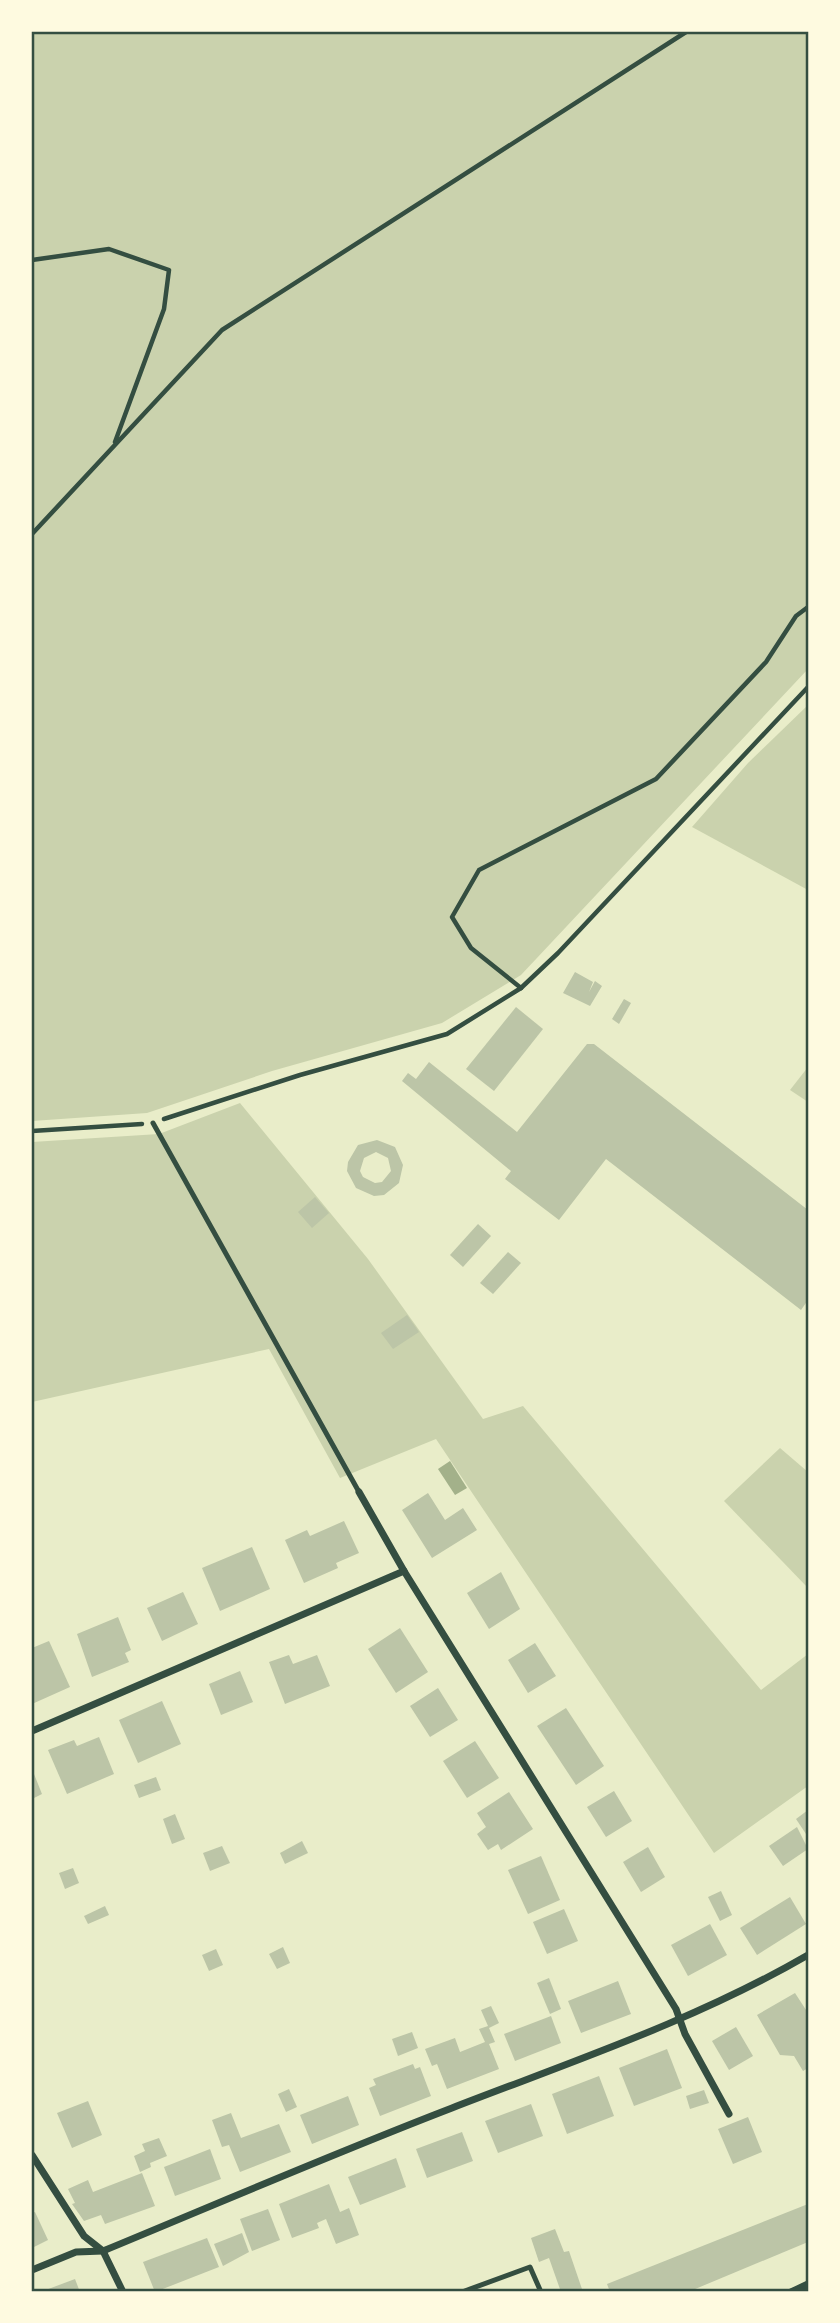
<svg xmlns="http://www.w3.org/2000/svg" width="840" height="2323" viewBox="0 0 840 2323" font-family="Manrope,sans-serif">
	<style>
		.green { fill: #cad2ad }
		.water { fill: #a3b18a }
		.building { fill: #bcc5a7; fill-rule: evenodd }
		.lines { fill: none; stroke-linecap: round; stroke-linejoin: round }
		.path { stroke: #344e41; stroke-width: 4.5 }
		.service { stroke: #344e41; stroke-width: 5 }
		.minor { stroke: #344e41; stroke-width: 7 }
		.neatline { fill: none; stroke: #344e41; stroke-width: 2.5 }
	</style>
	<rect width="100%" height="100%" fill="#e9edc9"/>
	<g class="green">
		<polygon points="32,32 808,32 808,669 521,975 442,1023 272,1071 147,1113 32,1121"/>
		<polygon points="808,705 808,890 692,827 748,763"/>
		<polygon points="808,1067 808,1102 790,1090"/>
		<polygon points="240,1103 368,1259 483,1419 523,1406 761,1690 808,1654 808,1786 714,1853 436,1439 340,1478 269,1349 32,1402 32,1142 159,1134"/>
		<polygon points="780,1448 808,1472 808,1588 724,1501"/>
	</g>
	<polygon class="water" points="450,1461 467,1488 455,1495 438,1469"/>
	<g class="building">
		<polygon points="575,972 593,982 589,992 595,981 602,986 590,1006 563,993"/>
		<polygon points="624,999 631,1003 619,1024 612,1019"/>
		<polygon points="516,1007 543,1029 494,1091 466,1069"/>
		<polygon points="587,1044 594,1044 808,1210 808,1300 801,1310 606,1159 559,1220 505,1179 511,1171 402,1081 408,1073 416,1079 429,1062 517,1132"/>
		<path d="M 377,1140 L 395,1147 L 403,1165 L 399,1183 L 384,1195 L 374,1196 L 356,1188 L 347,1171 L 348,1162 L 358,1145 ZM 376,1152 L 388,1158 L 391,1171 L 382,1182 L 375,1183 L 363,1177 L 360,1171 L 364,1158 Z"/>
		<polygon points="315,1197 329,1213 312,1228 298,1212"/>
		<polygon points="478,1224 491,1236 463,1267 450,1255"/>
		<polygon points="508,1252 521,1263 493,1294 480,1283"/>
		<polygon points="407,1315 419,1332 393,1349 381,1333"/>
		<polygon points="428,1493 445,1520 463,1508 477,1530 432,1558 402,1510"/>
		<polygon points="344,1521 359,1553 336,1563 338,1568 304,1583 285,1540 307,1530 310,1536"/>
		<polygon points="252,1547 270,1589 220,1611 202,1568"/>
		<polygon points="501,1572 520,1609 489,1629 467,1593"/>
		<polygon points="183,1592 198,1624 162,1641 147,1608"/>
		<polygon points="118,1617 131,1650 125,1653 129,1662 92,1677 77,1634"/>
		<polygon points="400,1628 428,1672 396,1693 368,1649"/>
		<polygon points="49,1641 70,1687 32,1704 32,1648"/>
		<polygon points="535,1643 556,1676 528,1693 508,1660"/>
		<polygon points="289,1655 293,1664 317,1655 330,1686 285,1704 269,1662"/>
		<polygon points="240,1671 253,1702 221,1715 209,1684"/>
		<polygon points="438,1688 458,1720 430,1737 410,1706"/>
		<polygon points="162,1701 181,1744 138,1763 119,1720"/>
		<polygon points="566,1708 604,1766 576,1785 537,1726"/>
		<polygon points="99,1737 114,1774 67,1794 48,1750 74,1740 77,1746"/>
		<polygon points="475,1741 499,1778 467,1798 443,1761"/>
		<polygon points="32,1769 42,1794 32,1799"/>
		<polygon points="156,1777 161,1790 139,1798 134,1785"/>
		<polygon points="614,1791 632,1821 606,1837 587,1807"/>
		<polygon points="509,1792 533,1829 501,1850 498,1844 488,1850 477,1834 486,1827 477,1813"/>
		<polygon points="808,1810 808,1837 796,1819"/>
		<polygon points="175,1814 185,1839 172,1844 163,1819"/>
		<polygon points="797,1827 808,1849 783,1866 769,1846"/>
		<polygon points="302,1841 308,1853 285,1864 280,1853"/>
		<polygon points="222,1846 230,1863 210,1871 203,1853"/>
		<polygon points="648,1847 665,1877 641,1892 623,1862"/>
		<polygon points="541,1856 560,1900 528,1914 508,1870"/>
		<polygon points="73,1868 79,1883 65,1889 59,1873"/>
		<polygon points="721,1891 732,1915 720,1921 708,1897"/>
		<polygon points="790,1897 806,1924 757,1955 740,1928"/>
		<polygon points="105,1906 109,1915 88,1924 84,1916"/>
		<polygon points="564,1909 578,1941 547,1954 533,1922"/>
		<polygon points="710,1924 727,1955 688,1976 671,1945"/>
		<polygon points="283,1947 290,1963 277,1969 269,1954"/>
		<polygon points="216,1949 223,1965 209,1971 202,1955"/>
		<polygon points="549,1978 561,2009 550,2014 537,1983"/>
		<polygon points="618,1981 631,2014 581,2033 568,2001"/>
		<polygon points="795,1993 808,2013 808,2068 803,2071 794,2056 780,2055 757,2015"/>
		<polygon points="491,2006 499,2023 489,2028 495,2042 489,2044 499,2069 447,2089 437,2064 432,2066 425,2049 455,2038 460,2052 485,2042 479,2029 488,2026 481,2010"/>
		<polygon points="551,2016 561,2043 515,2061 504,2034"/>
		<polygon points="736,2027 753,2056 729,2070 712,2041"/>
		<polygon points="412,2032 418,2048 398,2056 392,2039"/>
		<polygon points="667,2049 682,2088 634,2106 619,2068"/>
		<polygon points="413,2064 415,2069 420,2067 431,2096 380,2116 369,2088 376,2085 373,2079"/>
		<polygon points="599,2076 614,2116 567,2134 552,2094"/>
		<polygon points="289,2089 297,2107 286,2112 278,2094"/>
		<polygon points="704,2090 709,2103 690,2109 686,2096"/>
		<polygon points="348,2096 359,2125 312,2144 300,2115"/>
		<polygon points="88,2101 102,2135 72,2148 57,2113"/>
		<polygon points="531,2104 543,2136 498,2153 485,2121"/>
		<polygon points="231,2113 241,2138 279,2124 291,2152 240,2172 229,2145 222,2147 212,2120"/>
		<polygon points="748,2117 762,2152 733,2164 718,2129"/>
		<polygon points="462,2132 473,2161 427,2178 416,2149"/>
		<polygon points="159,2138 167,2156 150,2163 151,2167 140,2172 134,2156 145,2151 142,2144"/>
		<polygon points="210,2149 221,2179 175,2196 164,2167"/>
		<polygon points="396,2158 406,2187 360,2205 348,2177"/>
		<polygon points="142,2173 155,2206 105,2224 101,2215 84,2221 72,2204 75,2203 68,2189 88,2180 93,2192"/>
		<polygon points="329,2184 340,2212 349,2208 359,2235 336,2244 326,2219 317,2223 319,2228 292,2238 279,2204"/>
		<polygon points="808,2204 808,2242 688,2292 610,2292 607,2284"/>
		<polygon points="268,2209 280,2240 252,2251 240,2219"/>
		<polygon points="35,2212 48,2240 32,2248 32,2213"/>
		<polygon points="555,2229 564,2252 569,2251 583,2292 561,2292 549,2258 539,2262 531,2238"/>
		<polygon points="242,2233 249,2252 223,2266 214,2244"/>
		<polygon points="207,2238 219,2267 155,2292 143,2262"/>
		<polygon points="75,2279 80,2292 43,2292 43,2291"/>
	</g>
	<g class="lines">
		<g class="path">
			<polyline points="32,260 109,249 169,270 164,309 115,442"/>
			<polyline points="32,534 222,330 686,32"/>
			<polyline points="521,988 471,948 452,917 479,870 656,779 766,662 796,616 808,607"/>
			<polyline points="164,1119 300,1075 447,1034 521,988 558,953 808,687"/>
			<polyline points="32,1131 142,1124"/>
		</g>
		<g class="service">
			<polyline points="153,1123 359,1492"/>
			<polyline points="462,2292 530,2267 541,2292"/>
		</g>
		<g class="minor">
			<polyline points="359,1492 404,1571 676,2009 685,2034 729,2114"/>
			<polyline points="32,1731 404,1571"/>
			<polyline points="32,2155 84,2236 103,2251 123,2292"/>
			<path d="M 32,2270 L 76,2252 L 103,2251 C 219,2203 335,2153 452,2108 C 573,2061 696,2020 808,1955"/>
			<polyline points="791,2292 808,2284"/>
		</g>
	</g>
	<rect width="840" height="2323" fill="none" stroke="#fefae0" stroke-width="66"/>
	<rect x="33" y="33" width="774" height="2257" class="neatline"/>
</svg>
